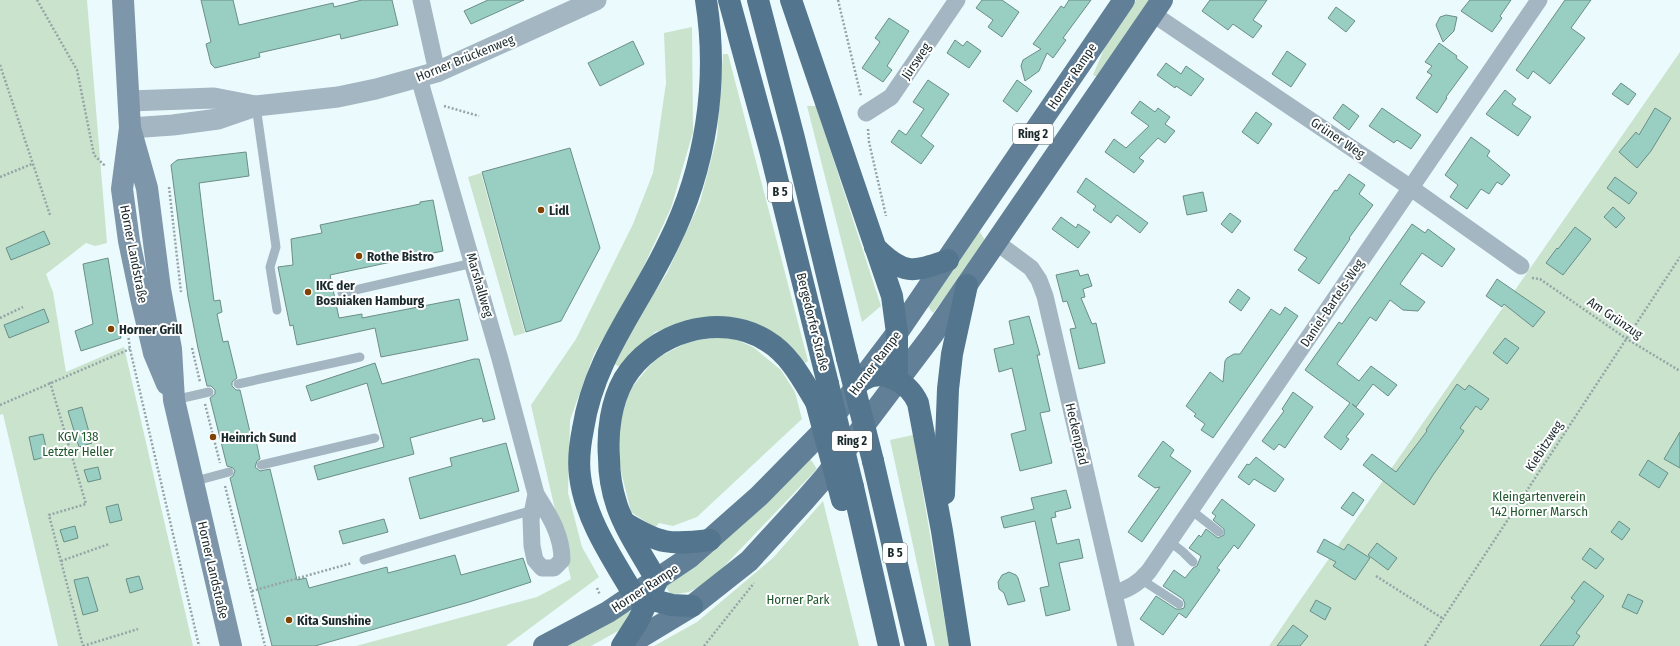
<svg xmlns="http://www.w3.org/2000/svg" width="1680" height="646" viewBox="0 0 1680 646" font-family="'Fira Sans Condensed',sans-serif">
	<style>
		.green { fill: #cae3cd }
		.building { fill: #99cec2; stroke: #6b8e86 }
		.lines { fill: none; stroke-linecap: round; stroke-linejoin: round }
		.path { stroke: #95a4a7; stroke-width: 2.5; stroke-dasharray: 2 2; stroke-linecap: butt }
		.service { stroke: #a5b6c3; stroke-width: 9 }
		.minor { stroke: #a5b6c3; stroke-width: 17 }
		.tertiary { stroke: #a5b6c3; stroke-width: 21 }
		.secondary { stroke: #7d96a9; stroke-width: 22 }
		.primary { stroke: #617f96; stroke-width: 22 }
		.trunk { stroke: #54758e; stroke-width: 22 }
		.trunk-bridge { stroke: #54758e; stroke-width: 22 }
		.poi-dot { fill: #814302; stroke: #fff; stroke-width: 1.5 }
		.labels { text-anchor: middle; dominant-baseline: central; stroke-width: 4; stroke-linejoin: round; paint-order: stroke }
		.shield { fill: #fff; stroke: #5f696b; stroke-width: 1 }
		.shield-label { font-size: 12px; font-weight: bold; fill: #1a292c }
		.street-label { font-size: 13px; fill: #1a292c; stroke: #fff }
		.poi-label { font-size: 13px; font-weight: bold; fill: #1a292c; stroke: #fff; text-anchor: start }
		.park-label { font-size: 13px; fill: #21572e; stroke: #fff }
	</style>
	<rect width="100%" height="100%" fill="#ebfbfd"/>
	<g class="green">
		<polygon points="0,0 87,0 107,243 95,246 86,243 46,274 53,292 66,372 124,347 193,646 58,646 3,414 0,415"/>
		<polygon points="1136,0 1150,0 1097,77 1093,75 1107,42"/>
		<polygon points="692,27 693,132 671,208 634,287 594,354 570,420 568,493 582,547 599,577 506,646 356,646 537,597 571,579 531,405 576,339 633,224 653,173 666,83 664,33"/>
		<polygon points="1680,52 1680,646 1269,646 1294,609"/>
		<polygon points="723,54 728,54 808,361 803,365 707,318 655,332 621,368 613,363 624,340 667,273 700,202 717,137"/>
		<polygon points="807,106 816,106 881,306 862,322"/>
		<polygon points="481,173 525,333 514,336 468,177"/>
		<polygon points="980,232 986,242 933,313 926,304 977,234"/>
		<polygon points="728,336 753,347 781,370 795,392 802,419 697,517 673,526 659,523 655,528 631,512 618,459 618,429 629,391 655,359 690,341"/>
		<polygon points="913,435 949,646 935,646 890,440"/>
		<polygon points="809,457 817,469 709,582 689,592 671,595 666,587 771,497"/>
		<polygon points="823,501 859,646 654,646 697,622 773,558"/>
		<polygon points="628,611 634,616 618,631 591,646 565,646"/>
	</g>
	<g class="building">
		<polygon points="201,0 233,0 239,25 333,3 334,7 362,0 392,0 398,25 341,39 340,34 320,39 259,53 260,57 215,68 211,64 206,44 211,42"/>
		<polygon points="488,0 524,0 471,24 464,11"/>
		<polygon points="982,0 1002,0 1019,12 1002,37 988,27 993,20 976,8"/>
		<polygon points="1069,0 1091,0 1063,38 1066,40 1053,58 1047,53 1039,71 1025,81 1021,66 1023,60 1041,49 1033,44 1061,6 1064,8"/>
		<polygon points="1210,0 1267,0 1253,20 1262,26 1253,38 1233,24 1228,30 1202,11"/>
		<polygon points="1470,0 1511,0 1500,16 1502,18 1492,32 1461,11"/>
		<polygon points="1565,0 1591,0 1571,28 1585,38 1550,84 1533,71 1528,79 1516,70"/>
		<polygon points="1336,7 1355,21 1346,32 1328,18"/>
		<polygon points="1446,15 1457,17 1454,31 1443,42 1436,25 1440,17"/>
		<polygon points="889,18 909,31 887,66 892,70 883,82 862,68 880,42 875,38"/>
		<polygon points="955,40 963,46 967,41 981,51 969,68 947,53"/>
		<polygon points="633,41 644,64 600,86 588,63"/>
		<polygon points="1439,43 1457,56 1456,58 1468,67 1446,97 1447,98 1437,113 1416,98 1432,75 1427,72 1432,66 1425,62"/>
		<polygon points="1287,51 1306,64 1291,87 1272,74"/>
		<polygon points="1166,63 1181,74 1186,66 1204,79 1191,96 1176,86 1175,88 1157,75"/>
		<polygon points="928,80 949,94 921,136 934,146 921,164 891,142 899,130 906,135 924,109 913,102"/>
		<polygon points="1017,80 1032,91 1017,112 1003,101"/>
		<polygon points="1621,83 1636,94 1628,105 1612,94"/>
		<polygon points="1505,90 1516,99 1512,104 1531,117 1518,136 1486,114"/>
		<polygon points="1140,101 1155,112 1158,108 1170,117 1165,124 1175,131 1165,143 1158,138 1139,158 1144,161 1134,173 1105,152 1114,139 1126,148 1149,126 1131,113"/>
		<polygon points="1343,104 1359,116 1349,130 1333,118"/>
		<polygon points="1382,108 1421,135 1411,149 1397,140 1394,143 1369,126"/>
		<polygon points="1655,108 1671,118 1651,151 1637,168 1619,152 1636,132 1639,135"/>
		<polygon points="1256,112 1272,124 1258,144 1242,132"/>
		<polygon points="1471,137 1490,151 1487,156 1510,175 1502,185 1497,182 1489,194 1481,189 1467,209 1450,197 1458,185 1445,175"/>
		<polygon points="570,148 600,248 561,321 526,332 482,172"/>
		<polygon points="246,152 249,176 199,183 203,217 214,301 220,300 222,312 217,314 223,342 228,341 237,378 232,382 232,386 236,390 240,390 250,432 254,431 260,459 257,461 255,467 260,471 270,469 297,580 306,578 309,588 387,567 388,573 455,555 461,575 523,558 531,582 469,602 315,646 272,646 230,478 233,476 235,471 233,468 227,466 210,398 215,394 215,390 211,386 207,386 198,348 188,297 171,165 177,160"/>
		<polygon points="1349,174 1365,185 1359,194 1373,205 1349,238 1350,239 1319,284 1298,270 1307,258 1294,250 1335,190 1337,191"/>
		<polygon points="1615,177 1637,193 1629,204 1607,188"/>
		<polygon points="1086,178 1148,223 1140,233 1117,215 1111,223 1093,210 1096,206 1077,192"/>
		<polygon points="1203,192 1207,211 1187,215 1183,196"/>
		<polygon points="433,200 443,251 330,275 339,318 362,314 362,318 459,299 468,340 381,357 375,328 297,345 293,325 290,326 278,267 293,265 291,239 322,233 320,225 420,204 420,202"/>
		<polygon points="1613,207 1625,218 1616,228 1604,217"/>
		<polygon points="1230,213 1241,221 1232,233 1221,224"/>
		<polygon points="1061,217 1076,228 1078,224 1090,232 1078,248 1052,229"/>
		<polygon points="1412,224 1425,233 1428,229 1455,249 1442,267 1422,253 1400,284 1425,302 1418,311 1403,310 1390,300 1376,321 1370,317 1337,364 1359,381 1371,366 1397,385 1388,396 1373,384 1356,407 1352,404 1364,414 1346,437 1349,439 1341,450 1324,437 1350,403 1305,370 1339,322 1342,324"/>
		<polygon points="1575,227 1591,239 1563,275 1546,263 1557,248 1558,249"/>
		<polygon points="44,231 50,244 11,260 6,248"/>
		<polygon points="108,258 121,338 81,351 75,331 93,324 83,264"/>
		<polygon points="1078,270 1080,276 1088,274 1092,286 1083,289 1085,297 1081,298 1092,324 1096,323 1105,363 1079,369 1070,329 1076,328 1067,301 1063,302 1056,275"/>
		<polygon points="1497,279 1545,312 1533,327 1504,304 1502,307 1486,296"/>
		<polygon points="1238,289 1250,298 1241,311 1229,302"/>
		<polygon points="1285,307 1298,316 1213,438 1201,430 1205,424 1194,416 1196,414 1186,406 1210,372 1223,382 1225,361 1227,358 1234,354 1240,354 1271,309 1280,315"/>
		<polygon points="44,309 49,322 9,338 4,325"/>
		<polygon points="1029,316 1040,355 1037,355 1050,411 1040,413 1052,463 1020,471 1011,434 1026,430 1012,368 999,372 994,349 1014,344 1009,321"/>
		<polygon points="1505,338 1519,348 1507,364 1493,353"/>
		<polygon points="474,359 479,359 495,419 483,422 482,418 410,438 414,454 318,480 314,466 384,447 367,383 311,401 306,386 375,363 382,384"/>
		<polygon points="1457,384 1465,390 1469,385 1489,399 1481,410 1476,406 1460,428 1464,431 1433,475 1414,505 1363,465 1372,454 1396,472 1427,431 1426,430"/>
		<polygon points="1293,392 1313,407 1285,448 1279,444 1274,450 1262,441 1284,411 1282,409"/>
		<polygon points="82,407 92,443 79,447 68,411"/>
		<polygon points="1680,432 1680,468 1664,459"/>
		<polygon points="43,434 48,456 34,460 29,437"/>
		<polygon points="1163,441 1174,450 1170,456 1191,471 1142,542 1128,532 1160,487 1155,488 1138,476"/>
		<polygon points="506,443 519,491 420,519 409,478 452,466 450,458"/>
		<polygon points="1256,457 1284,479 1275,492 1254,479 1249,485 1238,477 1247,464 1249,465"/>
		<polygon points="1648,460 1668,473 1659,488 1639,475"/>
		<polygon points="98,467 101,479 88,482 84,470"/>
		<polygon points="1066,490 1071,508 1055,512 1056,517 1051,518 1057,544 1079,539 1083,558 1059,563 1070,610 1046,616 1040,588 1049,586 1035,521 1004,528 1001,517 1034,509 1031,498"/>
		<polygon points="1353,492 1364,500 1353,516 1341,508"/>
		<polygon points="1222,499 1255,525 1238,549 1234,545 1217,568 1220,570 1186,618 1179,613 1163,635 1140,619 1156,596 1176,609 1181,609 1184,608 1185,604 1183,599 1163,586 1174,570 1185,578 1193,568 1197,566 1201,556 1189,548 1199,535 1201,537 1206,529 1218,538 1224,535 1224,529 1213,520 1216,516 1212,513"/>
		<polygon points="118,504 122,520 110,523 106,507"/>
		<polygon points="384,519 388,532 343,544 339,531"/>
		<polygon points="1619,521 1630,529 1622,540 1611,532"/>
		<polygon points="75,526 78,538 64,542 60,530"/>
		<polygon points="1324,539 1344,550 1348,544 1370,558 1355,580 1333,566 1336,562 1317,552"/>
		<polygon points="1377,543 1397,558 1388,570 1368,555"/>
		<polygon points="1590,548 1604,559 1596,569 1582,559"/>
		<polygon points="1009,572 1016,575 1018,578 1025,601 1008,605 1004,593 999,589 998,582 1002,575"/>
		<polygon points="139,576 143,589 130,593 126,579"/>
		<polygon points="88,577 98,611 83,615 74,580"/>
		<polygon points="1584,581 1604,596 1576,633 1580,636 1573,646 1540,646 1575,601 1571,598"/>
		<polygon points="1628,594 1643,601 1637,614 1622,607"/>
		<polygon points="1316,600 1331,608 1325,620 1310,611"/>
		<polygon points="1293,625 1308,636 1300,646 1277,646"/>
	</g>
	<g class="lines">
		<g class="path">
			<polyline points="37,0 77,70 94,155 104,165 104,167"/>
			<polyline points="838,0 861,96"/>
			<polyline points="0,65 50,215"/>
			<polyline points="444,106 479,116"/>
			<polyline points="868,129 869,142 886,216"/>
			<polyline points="0,177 32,164"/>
			<polyline points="169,187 181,292"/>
			<polyline points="1532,278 1540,279 1627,339 1680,371"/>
			<polyline points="0,318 23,307"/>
			<polyline points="127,326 130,349 199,646"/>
			<polyline points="192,348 200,382"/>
			<polyline points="50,382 86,504 49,515 83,646"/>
			<polyline points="205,404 220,463"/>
			<polyline points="0,405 130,349"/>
			<polyline points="225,486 265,646"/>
			<polyline points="61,561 109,544"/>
			<polyline points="1376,576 1442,618"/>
			<polyline points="597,588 600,595"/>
			<polyline points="252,591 352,563"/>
			<polyline points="83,646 138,629"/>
			<polyline points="704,646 754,583"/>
			<polyline points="1425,646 1680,257"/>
		</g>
		<g class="service">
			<polyline points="256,106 276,247 270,267 277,310"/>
			<polyline points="342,293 473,263"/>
			<polyline points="238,384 360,357"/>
			<polyline points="174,400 209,392"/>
			<polyline points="261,465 375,438"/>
			<polyline points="192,482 229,472"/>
			<polyline points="1191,510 1219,532"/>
			<polyline points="1169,541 1183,552 1193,562"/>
			<polyline points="364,560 533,510"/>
			<polyline points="1142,580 1179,604"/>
		</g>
		<g class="minor">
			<polyline points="421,0 437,72"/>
			<polyline points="1153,14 1411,188 1521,266"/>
			<path d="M 419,78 L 500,359 L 536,494 L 531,519 L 532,546 L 535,560 L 542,568 L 554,568 L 562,560 C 562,534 549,515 536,494"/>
			<polyline points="866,113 891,97 957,0"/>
			<polyline points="996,242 1031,268 1039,280 1045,296 1126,646"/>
			<path d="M 1114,593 C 1129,590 1139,583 1149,571 L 1539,0"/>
		</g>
		<g class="tertiary">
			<polyline points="129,101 214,98 255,106"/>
			<polyline points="130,128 173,125 218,119 256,106 338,97 376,89 437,72 596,0"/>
		</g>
		<g class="secondary">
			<polyline points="123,0 130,128 122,189 129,241 141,298 154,353 167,384"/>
			<polyline points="130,128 147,188 160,289 171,349 174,400 231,646"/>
		</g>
		<g class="primary">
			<polyline points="544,646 608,612 690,557 759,496 821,433 897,333 1124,0"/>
			<polyline points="626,646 692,606 749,561 804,501 825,477 933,334 1162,0"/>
		</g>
		<g class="trunk">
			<polyline points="729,0 770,150 828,384"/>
			<polyline points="758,0 794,138 847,358"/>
			<polyline points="791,0 892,296 897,333 897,380"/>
			<path d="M 875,247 C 903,275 912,273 948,260"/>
			<path d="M 863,380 C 883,367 909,383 918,403 L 942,531 L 960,646"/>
			<polyline points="873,461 916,646"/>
			<polyline points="853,487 889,646"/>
			<polyline points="944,494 948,389 952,354 967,285"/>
			<path d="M 625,523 C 660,544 669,545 710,540"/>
			<path d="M 692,606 L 672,605 L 634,595 C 613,559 585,519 580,476 C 578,461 580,444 583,429 C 594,357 639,306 669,242 C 706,168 719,81 706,0"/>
			<path d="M 622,646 L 638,621 L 657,581 C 643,556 626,532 617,506 C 612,491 609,473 609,458 C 607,432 611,402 624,379 C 652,332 720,311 767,341 C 790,355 802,379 816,402"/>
		</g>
		<g class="trunk-bridge">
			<polyline points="847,358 873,461"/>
			<polyline points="828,384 853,487"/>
			<polyline points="816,402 842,500"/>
		</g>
	</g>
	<g class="poi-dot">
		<circle cx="541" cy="210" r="4"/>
		<circle cx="359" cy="256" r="4"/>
		<circle cx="308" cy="292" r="4"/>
		<circle cx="111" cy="329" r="4"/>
		<circle cx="213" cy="437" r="4"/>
		<circle cx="289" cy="620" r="4"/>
	</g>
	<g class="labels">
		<g class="shield">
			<rect x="1013" y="124" width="40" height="20" rx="3"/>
			<rect x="768" y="182" width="24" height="20" rx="3"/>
			<rect x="832" y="431" width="40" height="20" rx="3"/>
			<rect x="883" y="543" width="24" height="20" rx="3"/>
		</g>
		<g class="shield-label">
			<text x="1033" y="134">Ring 2</text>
			<text x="780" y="192">B 5</text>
			<text x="852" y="441">Ring 2</text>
			<text x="895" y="553">B 5</text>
		</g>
		<g class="street-label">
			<text transform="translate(465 58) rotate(-22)">Horner Brückenweg</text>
			<text transform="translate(916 61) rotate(-56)">Jürsweg</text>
			<text transform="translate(1072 76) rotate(-56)">Horner Rampe</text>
			<text transform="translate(1338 138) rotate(34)">Grüner Weg</text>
			<text transform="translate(134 254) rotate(79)">Horner Landstraße</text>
			<text transform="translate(480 285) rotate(74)">Marshallweg</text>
			<text transform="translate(1332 303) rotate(-56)">Daniel-Bartels-Weg</text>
			<text transform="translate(1615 318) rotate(34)">Am Grünzug</text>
			<text transform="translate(813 322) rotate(76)">Bergedorfer Straße</text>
			<text transform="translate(875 363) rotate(-53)">Horner Rampe</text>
			<text transform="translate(1077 434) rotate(77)">Heckenpfad</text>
			<text transform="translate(1544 446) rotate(-57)">Kiebitzweg</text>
			<text transform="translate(213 570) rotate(77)">Horner Landstraße</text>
			<text transform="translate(645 588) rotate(-33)">Horner Rampe</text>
		</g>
		<g class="poi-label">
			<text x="549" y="210">Lidl</text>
			<text x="367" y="256">Rothe Bistro</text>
			<text x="316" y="285">IKC der<tspan x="316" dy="15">Bosniaken Hamburg</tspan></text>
			<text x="119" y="329">Horner Grill</text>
			<text x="221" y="437">Heinrich Sund</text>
			<text x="297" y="620">Kita Sunshine</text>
		</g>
		<g class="park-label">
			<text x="78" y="436">KGV 138<tspan x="78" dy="15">Letzter Heller</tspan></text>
			<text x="1539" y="496">Kleingartenverein<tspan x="1539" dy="15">142 Horner Marsch</tspan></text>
			<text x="798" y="599">Horner Park</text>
		</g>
	</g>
</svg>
